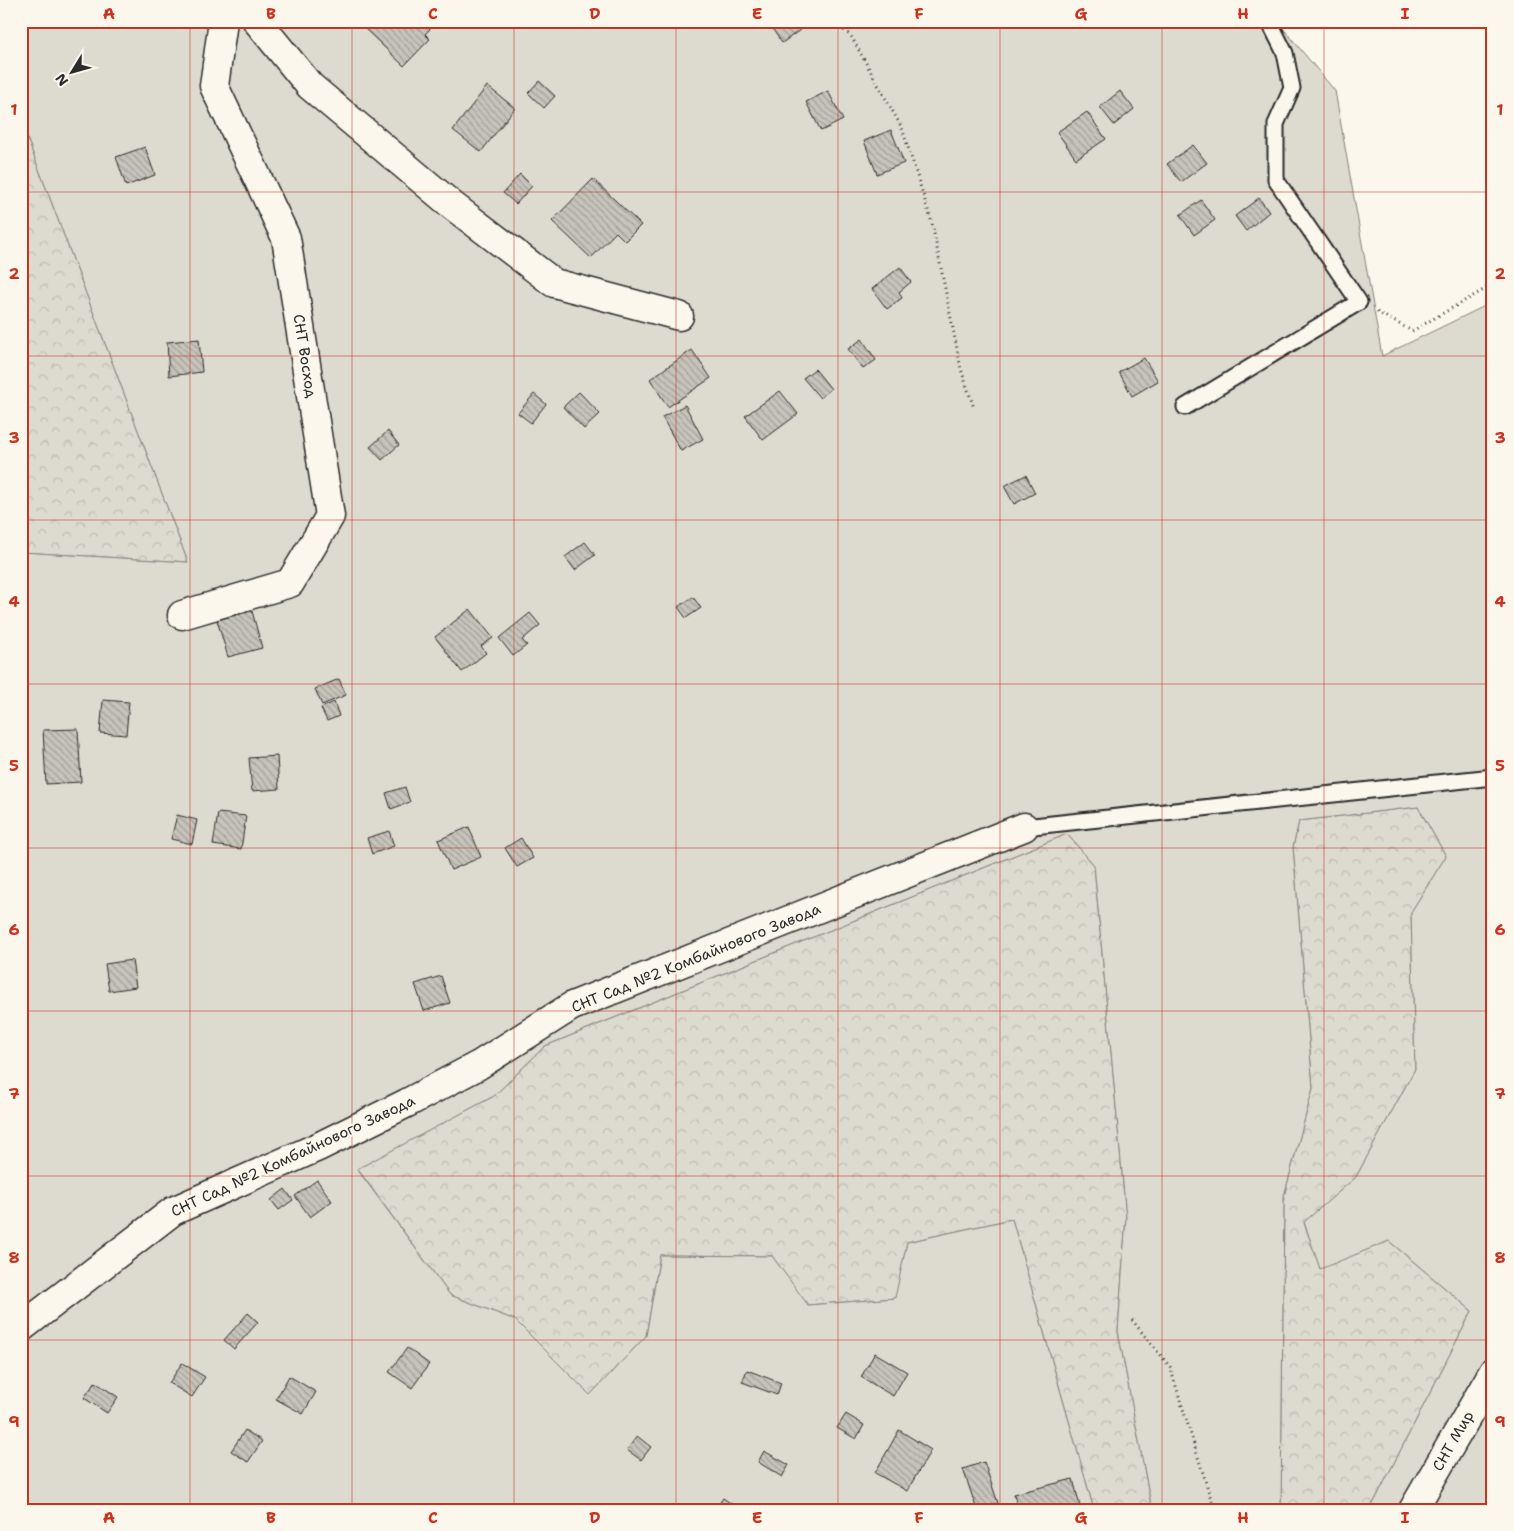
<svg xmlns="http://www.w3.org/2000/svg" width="1514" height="1531" viewBox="0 0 1514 1531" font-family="'Shantell Sans',sans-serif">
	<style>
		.forest { fill: url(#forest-crowns); stroke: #84827e }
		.garden { fill: #dddad0; stroke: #84827e }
		.building { fill: url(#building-back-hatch); stroke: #2b2b2b }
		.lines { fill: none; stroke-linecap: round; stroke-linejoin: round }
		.lane-casing { stroke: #2b2b2b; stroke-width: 19 }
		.street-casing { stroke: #2b2b2b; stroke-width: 31 }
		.path { stroke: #2b2b2b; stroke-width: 3; stroke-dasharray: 1 4; stroke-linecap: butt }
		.lane { stroke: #fbf7ec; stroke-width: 15 }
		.street { stroke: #fbf7ec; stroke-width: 28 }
		.grid { fill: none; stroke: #c8321e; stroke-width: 1; stroke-opacity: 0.55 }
		.labels { text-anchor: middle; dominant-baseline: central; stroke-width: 4.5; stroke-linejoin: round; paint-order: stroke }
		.street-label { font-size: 15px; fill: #2b2b2b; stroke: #fbf7ec }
		.neatline { fill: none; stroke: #c8321e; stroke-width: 2 }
		.grid-label { font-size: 16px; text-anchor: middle; font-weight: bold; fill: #c8321e }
	</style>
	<defs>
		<pattern id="forest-crowns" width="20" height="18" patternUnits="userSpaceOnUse" patternTransform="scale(1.25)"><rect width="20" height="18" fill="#dddad0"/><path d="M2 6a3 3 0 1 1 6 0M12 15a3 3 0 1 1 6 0" fill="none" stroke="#bebbb3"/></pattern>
		<pattern id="building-back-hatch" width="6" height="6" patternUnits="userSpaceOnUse" patternTransform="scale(1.25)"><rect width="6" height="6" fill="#c7c4bc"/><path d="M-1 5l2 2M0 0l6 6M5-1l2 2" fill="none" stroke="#a29f99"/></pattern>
	</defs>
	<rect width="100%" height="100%" fill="#fbf7ec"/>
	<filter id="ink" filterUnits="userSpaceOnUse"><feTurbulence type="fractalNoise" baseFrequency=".02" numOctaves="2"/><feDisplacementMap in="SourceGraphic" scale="10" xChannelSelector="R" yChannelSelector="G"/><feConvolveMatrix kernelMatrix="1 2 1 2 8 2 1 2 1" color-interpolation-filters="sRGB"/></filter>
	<g filter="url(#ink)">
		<g class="forest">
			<polygon points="21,122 188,562 21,552"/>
			<polygon points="1418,807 1446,856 1411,912 1415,1069 1356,1177 1304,1223 1320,1268 1389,1241 1472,1311 1372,1506 1376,1510 1281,1510 1284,1196 1313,1088 1293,847 1299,821"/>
			<polygon points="1067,834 1094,865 1126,1217 1118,1331 1152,1510 1094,1510 1012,1219 907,1242 896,1298 807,1305 772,1256 660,1255 646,1336 590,1395 515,1320 450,1295 357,1168 494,1096 545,1046"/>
		</g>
		<polygon class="garden" points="21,21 1277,21 1335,91 1382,356 1493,302 1493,1510 1376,1510 1372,1506 1472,1311 1389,1241 1320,1269 1304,1222 1356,1177 1415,1069 1411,912 1446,856 1418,807 1299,821 1293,847 1313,1088 1284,1196 1281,1510 1152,1510 1118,1331 1126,1217 1094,865 1067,834 545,1046 494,1096 357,1169 450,1295 515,1320 590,1395 646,1336 660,1255 772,1256 808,1305 895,1298 907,1242 1012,1219 1094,1510 21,1510 21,552 188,562 21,122"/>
		<g class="building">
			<polygon points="367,21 424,21 431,28 425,34 430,39 404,66 362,26"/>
			<polygon points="767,21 794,21 800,30 782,43"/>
			<polygon points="539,81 555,96 544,108 528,93"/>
			<polygon points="487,86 515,108 481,152 453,130"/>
			<polygon points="828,91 843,120 821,131 806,102"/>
			<polygon points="1120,91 1134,109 1114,125 1100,107"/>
			<polygon points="1087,112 1106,139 1076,159 1057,132"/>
			<polygon points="891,130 904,163 877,174 864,141"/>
			<polygon points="1193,145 1207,163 1181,182 1167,164"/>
			<polygon points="145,147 155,175 126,186 116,157"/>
			<polygon points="520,174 532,186 516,204 503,193"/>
			<polygon points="593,179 641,225 625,241 616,232 591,258 552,221"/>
			<polygon points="1259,198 1269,212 1246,231 1235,216"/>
			<polygon points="1201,200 1215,220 1194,235 1180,215"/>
			<polygon points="900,267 911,282 899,292 902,298 887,309 872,289"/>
			<polygon points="199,339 202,372 169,376 167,342"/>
			<polygon points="862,339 876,360 863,369 848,349"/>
			<polygon points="692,350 711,378 668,407 650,379"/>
			<polygon points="1144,358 1158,381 1132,396 1119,372"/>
			<polygon points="815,369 831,389 820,398 803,378"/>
			<polygon points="780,391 798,414 763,440 745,416"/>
			<polygon points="579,392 600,414 584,429 563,407"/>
			<polygon points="534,394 546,404 531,423 518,413"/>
			<polygon points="685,405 703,439 681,451 662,417"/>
			<polygon points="388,431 399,445 382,460 370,447"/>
			<polygon points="1026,475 1035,493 1014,504 1004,486"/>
			<polygon points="585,542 595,555 575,570 565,557"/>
			<polygon points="693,597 701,608 686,618 678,607"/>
			<polygon points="470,609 493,638 481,646 486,653 462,672 435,637"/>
			<polygon points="252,611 262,648 228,657 217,620"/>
			<polygon points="530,613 540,625 522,640 527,645 513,656 499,638"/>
			<polygon points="339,679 346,695 322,705 315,689"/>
			<polygon points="103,700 129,702 126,735 100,733"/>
			<polygon points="334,702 339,716 327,721 321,708"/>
			<polygon points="78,729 81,782 46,784 43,730"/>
			<polygon points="277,756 279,789 252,791 249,758"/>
			<polygon points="405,787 410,802 391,809 386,793"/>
			<polygon points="218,813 246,816 241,849 213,845"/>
			<polygon points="177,815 197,820 192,844 171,839"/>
			<polygon points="469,827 481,857 451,870 438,840"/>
			<polygon points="389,831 394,846 372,854 367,838"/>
			<polygon points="521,838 533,858 517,867 505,848"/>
			<polygon points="132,960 136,987 109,991 105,964"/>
			<polygon points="441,976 450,1003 424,1011 415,984"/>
			<polygon points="317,1180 332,1201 310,1217 295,1196"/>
			<polygon points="285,1189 293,1200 279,1210 271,1200"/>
			<polygon points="248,1313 258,1322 234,1349 224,1340"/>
			<polygon points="407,1348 429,1364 412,1388 389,1372"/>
			<polygon points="875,1353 907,1372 893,1396 861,1377"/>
			<polygon points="182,1363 205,1377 192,1397 169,1383"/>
			<polygon points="747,1370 781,1383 777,1395 742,1382"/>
			<polygon points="289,1376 316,1392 303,1414 276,1399"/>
			<polygon points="95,1382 118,1397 107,1413 84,1398"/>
			<polygon points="846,1414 864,1425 856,1439 837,1428"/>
			<polygon points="245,1430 262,1441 248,1462 231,1451"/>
			<polygon points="899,1430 931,1450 907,1491 875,1473"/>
			<polygon points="637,1436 651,1447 641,1460 627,1450"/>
			<polygon points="764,1451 789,1465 782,1477 758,1462"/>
			<polygon points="984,1462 998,1503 977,1510 963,1469"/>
			<polygon points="1073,1479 1081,1510 1018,1510 1014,1494"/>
			<polygon points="723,1498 733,1505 729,1510 715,1510"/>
		</g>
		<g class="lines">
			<g class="lane-casing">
				<g id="lane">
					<polyline points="1185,407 1359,302 1276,180 1276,124 1292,88 1285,53 1269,21"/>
					<polyline points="1024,827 1493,777"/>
				</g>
			</g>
			<g class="street-casing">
				<g id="street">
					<polyline points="257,21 310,86 453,206 554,283 679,316"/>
					<polyline points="182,615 290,583 330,516 286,238 214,86 223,21"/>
					<polyline points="21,1328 173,1211 318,1147 407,1103 479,1065 572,1006 1024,827"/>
					<polyline points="1413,1510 1493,1372"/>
				</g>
			</g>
			<g class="path">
				<polyline points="832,21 851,36 902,128 932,223 961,369 974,408"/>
				<polyline points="1377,312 1412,331 1487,288 1493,282"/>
				<polyline points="1132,1320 1170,1367 1211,1499 1217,1510"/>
			</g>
			<use href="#lane" class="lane"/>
			<use href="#street" class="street"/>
		</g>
	</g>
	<path class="grid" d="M 190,21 L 190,1510M 352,21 L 352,1510M 514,21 L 514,1510M 676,21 L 676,1510M 838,21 L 838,1510M 1000,21 L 1000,1510M 1162,21 L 1162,1510M 1324,21 L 1324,1510M 21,192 L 1493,192M 21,356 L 1493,356M 21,520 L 1493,520M 21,684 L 1493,684M 21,848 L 1493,848M 21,1011 L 1493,1011M 21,1176 L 1493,1176M 21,1340 L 1493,1340"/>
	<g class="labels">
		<g class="street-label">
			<text transform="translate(305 356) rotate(81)">СНТ Восход</text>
			<text transform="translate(696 958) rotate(-22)">СНТ Сад №2 Комбайнового Завода</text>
			<text transform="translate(293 1156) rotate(-25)">СНТ Сад №2 Комбайнового Завода</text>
			<text transform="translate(1453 1441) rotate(-60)">СНТ Мир</text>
		</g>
	</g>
	<rect width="1514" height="1531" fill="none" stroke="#fbf7ec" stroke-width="55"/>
	<g transform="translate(72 72) rotate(233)" stroke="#fbf7ec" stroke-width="4" paint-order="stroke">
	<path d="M0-4L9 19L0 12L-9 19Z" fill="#2b2b2b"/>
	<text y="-8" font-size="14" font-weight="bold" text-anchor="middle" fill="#2b2b2b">N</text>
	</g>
	<rect x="28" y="28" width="1458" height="1476" class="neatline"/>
	<g class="grid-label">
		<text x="109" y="19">A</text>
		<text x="271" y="19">B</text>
		<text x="433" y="19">C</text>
		<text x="595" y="19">D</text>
		<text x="757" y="19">E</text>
		<text x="919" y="19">F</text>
		<text x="1081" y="19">G</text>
		<text x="1243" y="19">H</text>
		<text x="1405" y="19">I</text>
		<text x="14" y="115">1</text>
		<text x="1500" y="115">1</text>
		<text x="14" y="279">2</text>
		<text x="1500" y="279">2</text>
		<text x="14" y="443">3</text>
		<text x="1500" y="443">3</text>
		<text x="14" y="607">4</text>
		<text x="1500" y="607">4</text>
		<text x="14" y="771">5</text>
		<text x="1500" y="771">5</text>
		<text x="14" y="935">6</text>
		<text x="1500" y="935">6</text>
		<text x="14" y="1099">7</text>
		<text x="1500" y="1099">7</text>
		<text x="14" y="1263">8</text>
		<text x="1500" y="1263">8</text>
		<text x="14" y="1427">9</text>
		<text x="1500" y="1427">9</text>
		<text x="109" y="1523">A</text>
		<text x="271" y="1523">B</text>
		<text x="433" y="1523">C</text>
		<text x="595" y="1523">D</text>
		<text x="757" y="1523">E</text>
		<text x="919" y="1523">F</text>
		<text x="1081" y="1523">G</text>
		<text x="1243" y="1523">H</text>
		<text x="1405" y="1523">I</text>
	</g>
</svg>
